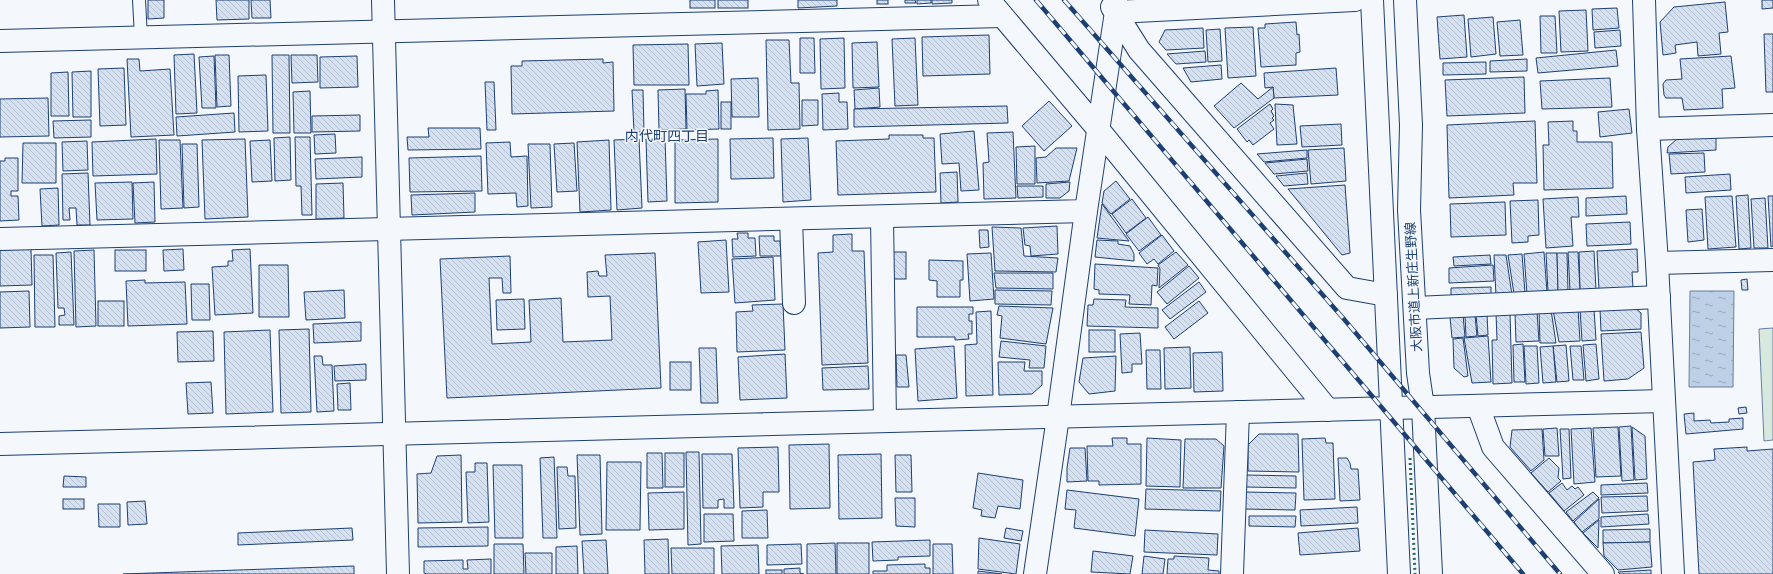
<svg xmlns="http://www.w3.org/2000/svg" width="1773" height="574" viewBox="0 0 1773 574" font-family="'Exo 2','Noto Sans JP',sans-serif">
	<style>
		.pitch { fill: #d7e8df; stroke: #687fa3 }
		.water { fill: url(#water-ripples); stroke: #687fa3 }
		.building { fill: url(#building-back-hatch); stroke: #1d3f73 }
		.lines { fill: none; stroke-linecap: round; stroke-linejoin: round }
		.lane-casing { stroke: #1d3f73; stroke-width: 14 }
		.street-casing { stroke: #1d3f73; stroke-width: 24 }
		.secondary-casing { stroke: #1d3f73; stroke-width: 24 }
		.primary-casing { stroke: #1d3f73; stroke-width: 24 }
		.lane { stroke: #f4f7fb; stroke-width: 12 }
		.street { stroke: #f4f7fb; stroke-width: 22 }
		.secondary { stroke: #f4f7fb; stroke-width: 22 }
		.primary { stroke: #f4f7fb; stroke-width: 22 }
		.rail-casing { stroke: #1d3f73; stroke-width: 4.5 }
		.rail { stroke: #f4f7fb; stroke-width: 3; stroke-dasharray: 9; stroke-linecap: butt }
		.hedge { stroke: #2c6c60; stroke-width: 3; stroke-dasharray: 2 3; stroke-linecap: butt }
		.labels { text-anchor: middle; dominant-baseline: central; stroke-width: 3; stroke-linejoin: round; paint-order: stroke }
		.street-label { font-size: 13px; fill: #1d3f73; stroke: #f4f7fb }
		.neighbourhood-label { font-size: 14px; fill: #1d3f73; stroke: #f4f7fb }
	</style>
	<defs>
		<pattern id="water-ripples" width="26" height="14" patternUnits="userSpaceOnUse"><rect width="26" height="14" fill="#bed0e5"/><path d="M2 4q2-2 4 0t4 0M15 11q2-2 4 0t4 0" fill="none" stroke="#9aaabe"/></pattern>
		<pattern id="building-back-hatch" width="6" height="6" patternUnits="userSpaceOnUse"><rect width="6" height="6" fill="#d5e0f0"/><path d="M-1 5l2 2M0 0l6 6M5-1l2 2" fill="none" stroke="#b6c1d1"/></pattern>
	</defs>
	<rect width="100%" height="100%" fill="#f4f7fb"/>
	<polygon class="pitch" points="1773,328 1773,440 1764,441 1759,329"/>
	<polygon class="water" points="1690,291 1734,291 1733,387 1689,387"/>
	<g class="building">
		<polygon points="148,0 164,0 164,18 148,19"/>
		<polygon points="216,0 249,0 249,19 217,20"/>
		<polygon points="251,0 270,0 271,18 252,18"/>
		<rect x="690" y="0" width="25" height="8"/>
		<rect x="718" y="0" width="30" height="8"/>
		<polygon points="798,0 837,0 837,6 798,8"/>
		<rect x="877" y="0" width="11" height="4"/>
		<polygon points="905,0 915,0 916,3 905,3"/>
		<polygon points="917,0 931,0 931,3 917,4"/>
		<polygon points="932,0 952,0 952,3 932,4"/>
		<polygon points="1762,0 1773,0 1773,8 1762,9"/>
		<polygon points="1725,2 1728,32 1719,33 1721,54 1698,56 1697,42 1675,45 1676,53 1663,55 1660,22 1674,7"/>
		<polygon points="1617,8 1619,28 1593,30 1592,9"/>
		<polygon points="1586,10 1588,51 1561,52 1559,11"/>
		<polygon points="1464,15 1467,57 1440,59 1437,17"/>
		<polygon points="1540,16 1555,16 1557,53 1541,53"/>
		<polygon points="1493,17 1496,54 1471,57 1468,19"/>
		<polygon points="1520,20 1523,55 1500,56 1497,22"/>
		<polygon points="1296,22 1297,35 1299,34 1300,52 1296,53 1296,65 1261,67 1258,28 1265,28 1265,24"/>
		<polygon points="1253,27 1256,76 1228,78 1225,28"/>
		<polygon points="1203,28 1204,48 1166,50 1159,42 1165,30"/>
		<polygon points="1220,29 1222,61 1208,62 1206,30"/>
		<polygon points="1620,30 1621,46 1595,48 1594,32"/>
		<polygon points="1764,34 1773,34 1773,92 1766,92"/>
		<polygon points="989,35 990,74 923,76 922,37"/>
		<polygon points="800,38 814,38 815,73 800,73"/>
		<polygon points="844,38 845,88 821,89 820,39"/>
		<polygon points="915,38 918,105 895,106 892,39"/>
		<polygon points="766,40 789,40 791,83 799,83 800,129 768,130"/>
		<polygon points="877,42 879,87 853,88 852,43"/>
		<polygon points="722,43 724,84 697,86 695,44"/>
		<polygon points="688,44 689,85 634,85 633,45"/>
		<polygon points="1616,50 1618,66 1538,73 1536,58"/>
		<polygon points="1205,51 1206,62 1176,64 1167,54"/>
		<polygon points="194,54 197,113 176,114 174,55"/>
		<polygon points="215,55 229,55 231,106 217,107"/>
		<polygon points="272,55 289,55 290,133 273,133"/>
		<polygon points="291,55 317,55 318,82 292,83"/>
		<polygon points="214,56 216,108 202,108 199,57"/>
		<polygon points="357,56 358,87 320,88 320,57"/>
		<polygon points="1731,56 1735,88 1722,89 1723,108 1684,110 1682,98 1666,98 1664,95 1663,84 1666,80 1682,79 1680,59"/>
		<polygon points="127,59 139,59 140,71 170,69 174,135 131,137"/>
		<polygon points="603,59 603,63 613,62 614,111 512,114 511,66 522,66 522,61"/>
		<polygon points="1527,59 1527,71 1490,72 1490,61"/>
		<polygon points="1486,62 1486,74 1443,75 1443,63"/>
		<polygon points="1221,65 1222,79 1191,82 1183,68"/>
		<polygon points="124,68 126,125 100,126 98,69"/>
		<polygon points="1336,68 1338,95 1274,98 1273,87 1265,88 1264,73"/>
		<polygon points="91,71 91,117 73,117 72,72"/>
		<polygon points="68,72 69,116 51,116 51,73"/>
		<polygon points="266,75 268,131 239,132 238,76"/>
		<polygon points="1524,77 1525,113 1447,116 1445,80"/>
		<polygon points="758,78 759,117 732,117 731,79"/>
		<polygon points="1610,78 1612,107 1542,109 1540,81"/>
		<polygon points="485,82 494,82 496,130 487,130"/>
		<polygon points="1241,83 1258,99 1273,87 1274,98 1234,128 1214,106"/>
		<polygon points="879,88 880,107 855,109 854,90"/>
		<polygon points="685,89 686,129 659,130 658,90"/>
		<polygon points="632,90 643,90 644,132 634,132"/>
		<polygon points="718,90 719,129 687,130 686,94 706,94 706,91"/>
		<polygon points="310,91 311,133 294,133 293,92"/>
		<polygon points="839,93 839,102 847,102 848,129 823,130 822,94"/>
		<polygon points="48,98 49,136 0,137 0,99"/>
		<polygon points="802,100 818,100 818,125 802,126"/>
		<polygon points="1049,101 1072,126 1044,151 1022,126"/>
		<rect x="721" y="102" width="10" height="27"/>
		<polygon points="1270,104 1273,109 1271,111 1274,116 1272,118 1274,120 1270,123 1274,129 1253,145 1249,140 1247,142 1237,129"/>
		<polygon points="1275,104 1293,105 1297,144 1277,145"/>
		<polygon points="1007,106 1008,123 854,127 854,109"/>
		<polygon points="1629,109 1632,133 1600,137 1598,112"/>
		<polygon points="234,113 235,132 177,136 176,117"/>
		<polygon points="360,115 360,131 312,132 312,116"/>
		<polygon points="91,120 91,137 54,138 53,121"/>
		<polygon points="1535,121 1537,183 1513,183 1514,195 1449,198 1447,125"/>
		<polygon points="1573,121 1573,131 1577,131 1577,142 1612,142 1613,188 1544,190 1543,145 1549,145 1548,122"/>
		<polygon points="1341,124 1342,145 1302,147 1300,126"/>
		<polygon points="428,128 480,128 481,149 408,150 407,137 429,137"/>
		<polygon points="974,131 979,190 961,191 959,163 942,164 940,134"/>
		<polygon points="1013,132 1016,198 984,199 983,163 989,162 987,133"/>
		<polygon points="335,134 336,153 315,154 314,135"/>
		<polygon points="889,135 923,135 923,138 934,138 936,192 838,195 836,141 889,139"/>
		<polygon points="1716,136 1716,150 1667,153 1668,147 1678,138"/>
		<polygon points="290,137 291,180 275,181 274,138"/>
		<polygon points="295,137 310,137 312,215 302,215 301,186 296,186"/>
		<polygon points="665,138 667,201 648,202 646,139"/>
		<polygon points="773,138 774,178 731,179 730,139"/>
		<polygon points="808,138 811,200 783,202 781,139"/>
		<polygon points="156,139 157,174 93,176 92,142"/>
		<polygon points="245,139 248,217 205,219 202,140"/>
		<polygon points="639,139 642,208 617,210 614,140"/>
		<polygon points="718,139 718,202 675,203 675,140"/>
		<polygon points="159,140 180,140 183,208 161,209"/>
		<polygon points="270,140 272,181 252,182 250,141"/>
		<polygon points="609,140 611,210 580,212 577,142"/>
		<polygon points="87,141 88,170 63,171 62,142"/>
		<polygon points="510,142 511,157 527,156 528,206 517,207 516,193 488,194 486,143"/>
		<polygon points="23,143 56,143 56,183 22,183"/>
		<polygon points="574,143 577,191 557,192 554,144"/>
		<polygon points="182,144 197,144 199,207 184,208"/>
		<polygon points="528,144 550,144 552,207 531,208"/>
		<polygon points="1035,146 1035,184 1017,184 1016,147"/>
		<polygon points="1056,148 1077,148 1069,181 1037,183 1036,158 1046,157"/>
		<polygon points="1344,148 1346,181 1311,184 1308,150"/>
		<polygon points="1307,150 1307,158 1264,162 1257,154"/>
		<polygon points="1704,153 1705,172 1671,174 1669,154"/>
		<polygon points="481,156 482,191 410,192 409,158"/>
		<polygon points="362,157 362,177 316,179 315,159"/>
		<polygon points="5,158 18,158 18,191 11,191 11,196 18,196 19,220 0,221 0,161 5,161"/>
		<polygon points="1307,159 1308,171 1274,174 1265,163"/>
		<polygon points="957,172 958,202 941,203 940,173"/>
		<polygon points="88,173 90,225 77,225 76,208 69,208 70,220 63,220 62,174"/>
		<polygon points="1307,173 1308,184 1284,186 1276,176"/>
		<polygon points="1730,174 1731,190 1686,193 1685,177"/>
		<polygon points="1116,181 1130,199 1111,214 1102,203 1104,191"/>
		<polygon points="132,182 133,219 97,220 95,183"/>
		<polygon points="154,182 155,222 135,223 133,183"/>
		<polygon points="1070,182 1069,191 1060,198 1046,198 1046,184"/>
		<polygon points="343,183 344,218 316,219 316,184"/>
		<polygon points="1345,185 1350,253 1342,255 1288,189"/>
		<polygon points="1017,186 1043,186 1043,197 1018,198"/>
		<polygon points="58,188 59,225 42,226 40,189"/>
		<polygon points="475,193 475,212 412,215 411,195"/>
		<polygon points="1748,195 1751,248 1739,249 1736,196"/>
		<polygon points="1626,196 1627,214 1586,216 1586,198"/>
		<polygon points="1732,196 1736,247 1708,249 1705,197"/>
		<polygon points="1768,196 1773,196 1773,246 1771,247"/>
		<polygon points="1578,197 1579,217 1571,217 1573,246 1546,248 1543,199"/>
		<polygon points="1765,198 1768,248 1754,248 1751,199"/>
		<polygon points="1132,199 1146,218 1126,233 1112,214"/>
		<polygon points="1538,200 1539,235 1528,236 1528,242 1512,243 1510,201"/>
		<polygon points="1505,202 1506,235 1451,237 1450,204"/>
		<polygon points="1102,204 1129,241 1097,238"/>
		<polygon points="1702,209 1704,240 1688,242 1686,210"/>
		<polygon points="1148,217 1161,235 1139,251 1126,234"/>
		<polygon points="1630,222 1631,244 1587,246 1586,224"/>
		<polygon points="1057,226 1058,254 1031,256 1030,246 1025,245 1023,228"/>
		<polygon points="992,227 1021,228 1024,256 1058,258 1056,272 995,271"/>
		<polygon points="979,230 988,230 989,247 980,248"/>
		<polygon points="737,233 748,233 748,238 755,238 756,256 733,257 732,239 738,239"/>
		<polygon points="852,234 852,251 864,251 868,363 822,365 818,253 833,252 833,235"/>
		<polygon points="1162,235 1174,251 1158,264 1154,259 1147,264 1139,253"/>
		<polygon points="759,236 774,236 774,241 780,241 781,256 760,256"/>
		<polygon points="726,240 729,292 701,293 698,242"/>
		<polygon points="1097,240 1118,241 1118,244 1130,246 1134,254 1134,261 1095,257"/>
		<polygon points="31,249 32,285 0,286 0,250"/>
		<polygon points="183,249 184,270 164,271 163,250"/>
		<polygon points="250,249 253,313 215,315 212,267 228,266 228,261 233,261 232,250"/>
		<polygon points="1637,249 1638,272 1632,272 1633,288 1599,290 1597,251"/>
		<polygon points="94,250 96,326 76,327 74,251"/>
		<rect x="115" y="250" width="31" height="21"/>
		<polygon points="1594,251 1596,290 1580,291 1579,252"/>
		<polygon points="71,252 74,325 59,325 59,316 65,315 64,308 58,308 56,253"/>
		<rect x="893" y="252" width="13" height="27"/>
		<polygon points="1176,252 1188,265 1159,288 1160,269 1158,265"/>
		<polygon points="1544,252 1547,292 1527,294 1524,254"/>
		<polygon points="1568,252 1578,252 1580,291 1570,291"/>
		<polygon points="655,253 661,388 447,398 440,259 510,256 511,293 503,293 502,278 489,278 492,344 531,342 529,300 561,298 563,342 612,340 610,296 588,297 587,272 598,271 599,276 607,276 605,255"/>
		<polygon points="991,253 994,299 970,301 967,254"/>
		<polygon points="1546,253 1557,253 1558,291 1548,292"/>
		<polygon points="1557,253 1567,253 1568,291 1558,291"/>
		<polygon points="1522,254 1525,293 1514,294 1508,255"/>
		<polygon points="34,255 53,255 55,327 35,327"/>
		<polygon points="1490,255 1491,264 1454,266 1453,257"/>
		<polygon points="1494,255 1506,255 1512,295 1496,296"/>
		<polygon points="773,257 775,300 735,303 732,259"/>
		<polygon points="929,260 963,261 963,280 960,280 960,297 937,297 937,281 929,280"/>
		<polygon points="1095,264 1158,268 1157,286 1152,285 1151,305 1129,304 1130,295 1099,294 1099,290 1094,289"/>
		<polygon points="259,265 288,265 289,317 259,317"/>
		<polygon points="1493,265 1494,281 1449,283 1449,268"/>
		<polygon points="1189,266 1199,278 1167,304 1157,292"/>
		<polygon points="994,273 1053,273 1053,289 996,288"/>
		<polygon points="1747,279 1748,290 1742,290 1741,280"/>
		<polygon points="145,280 145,283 185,282 187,324 128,326 126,281"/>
		<polygon points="1199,282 1206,292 1170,319 1162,310"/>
		<polygon points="191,284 209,284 210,320 192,320"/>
		<polygon points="1491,287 1491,296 1451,298 1451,288"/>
		<polygon points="344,290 345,318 306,320 304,292"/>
		<polygon points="995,290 1052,291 1051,305 995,304"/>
		<polygon points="29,291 30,327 0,328 0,292"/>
		<polygon points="524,299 525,329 497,330 496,300"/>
		<polygon points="1094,299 1126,300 1125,307 1158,308 1158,328 1087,326 1088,305 1093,305"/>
		<rect x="98" y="301" width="26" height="25"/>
		<polygon points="1199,301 1208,313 1174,339 1165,327"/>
		<polygon points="783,304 785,350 737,352 736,312 753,311 752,305"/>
		<polygon points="999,306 1053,308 1046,344 1000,338 1002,316 997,315"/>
		<polygon points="917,307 973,307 973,314 969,314 969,321 972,321 972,334 968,334 969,339 955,340 955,337 917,337"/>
		<polygon points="1634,307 1641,313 1641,329 1601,331 1600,309"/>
		<polygon points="1578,309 1580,341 1559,342 1553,310"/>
		<polygon points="1580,309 1594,309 1596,340 1582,341"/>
		<polygon points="1551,310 1556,343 1540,343 1539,311"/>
		<polygon points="991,311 993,395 966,396 965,345 977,344 976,312"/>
		<polygon points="1537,312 1539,341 1516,342 1515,313"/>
		<polygon points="1496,313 1510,313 1512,383 1493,384 1492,340 1497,340"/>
		<polygon points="1487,314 1488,335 1478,336 1476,315"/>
		<polygon points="1463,315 1465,337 1452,338 1450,317"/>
		<polygon points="1475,315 1477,336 1466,337 1465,316"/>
		<polygon points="361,322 361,341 314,343 313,324"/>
		<polygon points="309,329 311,412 281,413 279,330"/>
		<polygon points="270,330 273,412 226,414 224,332"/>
		<rect x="1089" y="330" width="26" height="22"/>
		<polygon points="213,331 214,361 178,362 177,332"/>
		<polygon points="1641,332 1644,368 1628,379 1604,381 1601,334"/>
		<polygon points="1140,333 1142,364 1132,364 1132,372 1122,373 1120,334"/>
		<polygon points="1488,336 1491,382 1472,383 1464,338"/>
		<polygon points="1463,338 1468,376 1464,377 1454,368 1453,339"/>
		<polygon points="1001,341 1046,346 1044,368 1029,368 1030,360 999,357"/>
		<polygon points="1523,344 1525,382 1514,382 1513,345"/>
		<polygon points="1596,344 1599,379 1586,381 1583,345"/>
		<polygon points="1566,345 1569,381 1557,382 1553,346"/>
		<polygon points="954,346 957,398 918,401 915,349"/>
		<polygon points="1524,346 1537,346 1539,383 1526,384"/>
		<polygon points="1553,346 1556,382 1543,383 1540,347"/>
		<polygon points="1570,346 1581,346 1584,380 1573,380"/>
		<polygon points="1190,347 1191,388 1165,389 1164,348"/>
		<polygon points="699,348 716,348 718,403 701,403"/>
		<polygon points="1146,350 1160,350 1161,389 1147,389"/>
		<polygon points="1222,352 1223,391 1194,392 1193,353"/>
		<polygon points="785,354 787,398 740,400 738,357"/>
		<polygon points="896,355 906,355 909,387 897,387"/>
		<polygon points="314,356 322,356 323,365 332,365 334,411 317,412"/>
		<polygon points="1116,356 1115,391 1089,394 1079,382 1083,358"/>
		<rect x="670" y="362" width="21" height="28"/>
		<polygon points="998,362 1025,362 1024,371 1042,371 1042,385 1032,394 999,395"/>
		<polygon points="366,364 366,380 335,381 334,366"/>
		<polygon points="868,366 869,389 823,390 822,368"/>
		<polygon points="211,382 213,413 188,414 186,383"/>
		<polygon points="350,383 351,410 338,410 337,384"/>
		<polygon points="1746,407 1747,413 1739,414 1738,408"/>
		<polygon points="1694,413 1694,421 1710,420 1711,423 1729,422 1729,419 1743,418 1743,429 1686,434 1684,414"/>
		<polygon points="1631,426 1634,480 1622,481 1619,427"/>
		<polygon points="1618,427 1621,476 1596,477 1593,428"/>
		<polygon points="1632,427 1645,436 1647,479 1635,480"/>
		<polygon points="1557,428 1559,456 1545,456 1543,429"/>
		<polygon points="1591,428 1595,482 1574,484 1571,429"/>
		<polygon points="1542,429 1544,460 1531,471 1510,447 1512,430"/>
		<polygon points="1560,429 1569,429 1571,478 1563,479"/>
		<polygon points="1259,434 1298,434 1299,472 1248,471 1248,445"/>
		<polygon points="1112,438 1127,438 1127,444 1141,444 1141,484 1099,485 1099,481 1088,481 1087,446 1113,446"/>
		<polygon points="1147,438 1181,440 1180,487 1146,486"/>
		<polygon points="1325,438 1326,443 1333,443 1335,499 1304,500 1302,439"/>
		<polygon points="1185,439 1216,439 1224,446 1221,488 1183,488"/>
		<polygon points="829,444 830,508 790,509 789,445"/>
		<polygon points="778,447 779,492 763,492 763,507 740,508 738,448"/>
		<polygon points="1747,447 1747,451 1773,449 1773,574 1699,574 1693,462 1715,460 1714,449"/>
		<polygon points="1070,448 1085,448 1087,481 1067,482 1067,468"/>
		<polygon points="686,452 699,452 701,544 688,545"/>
		<polygon points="647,453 662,453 663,488 647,488"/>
		<rect x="665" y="453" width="19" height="34"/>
		<polygon points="702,454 732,454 734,508 724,508 724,499 718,500 718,508 703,508"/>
		<polygon points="881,454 882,518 839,519 838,455"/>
		<polygon points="461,455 462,522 418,523 417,474 431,473 437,456"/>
		<polygon points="577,455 600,455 602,534 580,535"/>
		<polygon points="895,455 911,455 912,492 896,492"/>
		<polygon points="554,457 557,538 543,538 540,458"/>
		<polygon points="1338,458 1347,458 1350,463 1351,469 1358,469 1360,500 1340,501"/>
		<polygon points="1549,458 1559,468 1558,478 1561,481 1548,492 1531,473"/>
		<polygon points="607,462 641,462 640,530 606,530"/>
		<polygon points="475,463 487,463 489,522 468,523 466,472 475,472"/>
		<polygon points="493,465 522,465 523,538 495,538"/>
		<polygon points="557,467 567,467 568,476 575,476 576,528 559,529"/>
		<polygon points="978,473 1023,480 1020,509 998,506 995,518 981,516 982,510 973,508"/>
		<polygon points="1246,475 1296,476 1296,488 1246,487"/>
		<polygon points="64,476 86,477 86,487 63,487"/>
		<polygon points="1562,483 1567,490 1572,486 1575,489 1578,487 1584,495 1564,511 1549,493"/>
		<polygon points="1647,483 1648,493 1601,495 1601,485"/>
		<polygon points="1146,489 1221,491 1220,511 1145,509"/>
		<polygon points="1067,490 1139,499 1135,536 1074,528 1076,510 1065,509"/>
		<polygon points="684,492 684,529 649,530 648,493"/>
		<polygon points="1244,492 1296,493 1295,510 1244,509"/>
		<polygon points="1593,492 1599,498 1573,521 1566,512"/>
		<polygon points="1647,496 1648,511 1602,513 1601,497"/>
		<polygon points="895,498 915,498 915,527 896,526"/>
		<rect x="63" y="499" width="21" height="10"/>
		<polygon points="1599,499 1599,519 1582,532 1574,522"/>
		<polygon points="145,501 147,524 128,525 127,502"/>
		<polygon points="98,504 120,504 120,527 99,527"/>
		<polygon points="1357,507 1358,523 1301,526 1300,510"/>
		<polygon points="767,510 768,538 742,538 742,511"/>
		<polygon points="704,514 733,514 734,541 704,542"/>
		<polygon points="1648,514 1649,524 1601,527 1601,517"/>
		<polygon points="1249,516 1296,516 1295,527 1249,526"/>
		<polygon points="1599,520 1598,548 1583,533"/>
		<polygon points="488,527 488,546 418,547 418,528"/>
		<polygon points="352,528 353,540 238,545 238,533"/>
		<polygon points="1006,528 1023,531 1021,541 1004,538"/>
		<polygon points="1358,528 1360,551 1300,555 1298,533"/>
		<polygon points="1650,529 1650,542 1603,543 1603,530"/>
		<polygon points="1145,530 1218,534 1217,555 1144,552"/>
		<polygon points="979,538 1020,544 1016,574 978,569"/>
		<polygon points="668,539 669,574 645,574 644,540"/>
		<polygon points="606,540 608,574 584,574 582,541"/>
		<polygon points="930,540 930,556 898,557 898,560 873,561 872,542"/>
		<polygon points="1650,542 1652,567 1618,570 1604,556 1603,543"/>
		<polygon points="835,543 836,574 807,574 807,544"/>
		<rect x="837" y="543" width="32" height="31"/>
		<polygon points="494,544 523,544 524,574 494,574"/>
		<polygon points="801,544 802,564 767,565 767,545"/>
		<polygon points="933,544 952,544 953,574 933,574"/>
		<polygon points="758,545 759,574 722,574 721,546"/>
		<polygon points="577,546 578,574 556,574 556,547"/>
		<polygon points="671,548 714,548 714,574 672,574"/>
		<polygon points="1093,551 1133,556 1130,574 1091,572"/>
		<polygon points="525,553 552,553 552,574 526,574"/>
		<polygon points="1144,556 1165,559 1163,574 1142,574"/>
		<polygon points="1174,556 1209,558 1208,570 1219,571 1219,574 1167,574 1168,559 1174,559"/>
		<polygon points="491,559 491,574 427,574 424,573 424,561 463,560 463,569 468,569 467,560"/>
		<polygon points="925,564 925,568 930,568 930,574 873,574 873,571 887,571 887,565"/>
		<polygon points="354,566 354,574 123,574"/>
		<polygon points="800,568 800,573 804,574 784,574 784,569"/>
		<rect x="766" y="570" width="16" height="4"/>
		<polygon points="1651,570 1651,574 1620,574 1618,572"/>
		<polygon points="978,571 1002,574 978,574"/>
	</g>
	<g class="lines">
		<g class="lane-casing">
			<polyline id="lane" points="139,0 141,37"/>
		</g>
		<g class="street-casing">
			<g id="street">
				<polyline points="989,0 1098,129 1328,410"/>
				<polyline points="1644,0 1648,129 1657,263 1673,574"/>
				<polyline points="1112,7 1139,50 1347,288 1386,295"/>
				<polyline points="0,41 1002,16"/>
				<polyline points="1648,129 1773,125"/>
				<polyline points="882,217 885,421"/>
				<polyline points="791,219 794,303"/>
				<polyline points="0,239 1086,211 1116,12 1355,0"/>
				<polyline points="1657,263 1773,260"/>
				<polyline points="1415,308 1659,297"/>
				<polyline points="1478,406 1493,447 1603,574"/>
				<polyline points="1035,574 1058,417"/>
				<polyline points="1232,574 1238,412"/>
			</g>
		</g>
		<g class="secondary-casing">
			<g id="secondary">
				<polyline points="383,0 398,574"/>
				<polyline points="1116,0 1116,12"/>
				<polyline points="1058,417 1086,211"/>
				<polyline points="0,444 1664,401"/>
			</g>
		</g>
		<g class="primary-casing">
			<g id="primary">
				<polyline points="1372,0 1399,574"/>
				<polyline points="1405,0 1411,125 1409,210 1418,373 1423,407 1431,574"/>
			</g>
		</g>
		<use href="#lane" class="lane"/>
		<use href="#street" class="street"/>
		<use href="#secondary" class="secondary"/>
		<use href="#primary" class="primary"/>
		<g class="rail-casing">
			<g id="rail">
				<polyline points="1036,0 1523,574"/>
				<polyline points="1064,0 1343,318 1560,574"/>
			</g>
		</g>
		<use href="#rail" class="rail"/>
		<polyline class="hedge" points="1410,458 1415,574"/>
	</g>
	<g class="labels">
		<g class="street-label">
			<text transform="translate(1413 287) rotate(-93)">大阪市道上新庄生野線</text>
		</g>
		<g class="neighbourhood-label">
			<text x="667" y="135">内代町四丁目</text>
		</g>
	</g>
</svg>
